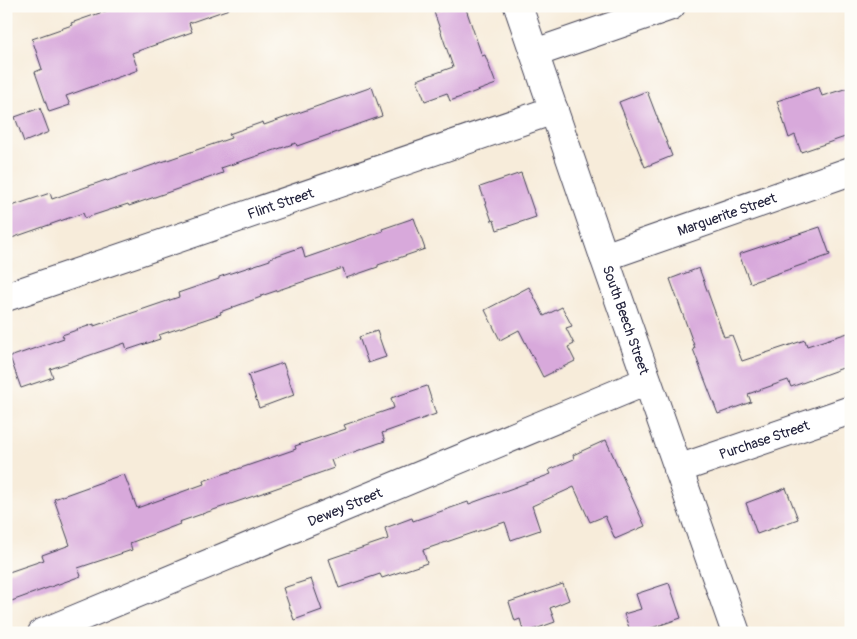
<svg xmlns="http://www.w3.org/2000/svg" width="857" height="639" viewBox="0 0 857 639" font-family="Pangolin,sans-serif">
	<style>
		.building { fill: #d8a9db }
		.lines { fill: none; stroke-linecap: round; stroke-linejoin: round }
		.minor-casing { stroke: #424053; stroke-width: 30 }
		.minor { stroke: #fff; stroke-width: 28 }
		.labels { text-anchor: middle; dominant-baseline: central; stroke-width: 4; stroke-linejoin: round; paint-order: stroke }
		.street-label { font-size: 14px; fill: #22223b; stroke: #fdfcf7 }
	</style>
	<rect width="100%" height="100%" fill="#fdfcf7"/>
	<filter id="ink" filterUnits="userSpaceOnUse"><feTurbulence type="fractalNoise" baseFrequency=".02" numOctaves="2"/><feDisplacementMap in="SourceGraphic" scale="10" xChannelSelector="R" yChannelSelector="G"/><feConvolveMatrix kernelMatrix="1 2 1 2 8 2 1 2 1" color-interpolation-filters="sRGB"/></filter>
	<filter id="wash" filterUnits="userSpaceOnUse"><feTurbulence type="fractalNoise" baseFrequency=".0096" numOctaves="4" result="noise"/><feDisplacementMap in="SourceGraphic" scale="20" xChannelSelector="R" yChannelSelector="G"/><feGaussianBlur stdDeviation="1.12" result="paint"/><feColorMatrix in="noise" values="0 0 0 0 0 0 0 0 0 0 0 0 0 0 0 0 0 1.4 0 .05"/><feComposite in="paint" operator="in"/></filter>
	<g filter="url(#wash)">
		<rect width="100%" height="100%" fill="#f7ecda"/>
		<g id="blocks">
			<g class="building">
				<polygon points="120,6 228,6 229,9 189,23 192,32 132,53 138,70 66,96 70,105 49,112 35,72 42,69 32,39 72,25 71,23"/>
				<polygon points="452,6 465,6 482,56 485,55 496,84 450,101 447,93 425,101 417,80 453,67 434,12"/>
				<polygon points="372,87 382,116 297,146 296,143 221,168 223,173 129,206 128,204 85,218 83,213 6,240 6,208 50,193 52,199 106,180 107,181 231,138 229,134 263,122 264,125"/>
				<polygon points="819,87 822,96 851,87 851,135 801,152 795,135 789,138 777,101"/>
				<polygon points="647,91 672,156 645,167 619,102"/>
				<polygon points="40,108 49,132 24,142 15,117"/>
				<polygon points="521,173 536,217 497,230 494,220 492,221 480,187"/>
				<polygon points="414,218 425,249 378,265 378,267 346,278 343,268 261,296 261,297 220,312 221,314 159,335 160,339 127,350 125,343 50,369 53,377 21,388 10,357 64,338 62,335 94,324 94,326 179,297 178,293 219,279 219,277 270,260 270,258 302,247 305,258 383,231 382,229"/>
				<polygon points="820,227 830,255 750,283 739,254"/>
				<polygon points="699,268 724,337 732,335 742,361 805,340 807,346 851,332 851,365 791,387 788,380 748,394 751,402 718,414 693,349 695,348 670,279"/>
				<polygon points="529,287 544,316 562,307 572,326 566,328 574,344 568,347 575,361 543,377 519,330 500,340 485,310"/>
				<polygon points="377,331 386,357 368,363 359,337"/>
				<polygon points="283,363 294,395 259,408 248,375"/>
				<polygon points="427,386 436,414 382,433 385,441 331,460 334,468 179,522 180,524 130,543 132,550 78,568 81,576 6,603 6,573 44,560 42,555 70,545 54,499 124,474 137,508 204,484 203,481 296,449 295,446 346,429 344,425 394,408 391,398"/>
				<polygon points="606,440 645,526 615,539 605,516 590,522 574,487 532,506 540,530 511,540 505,522 423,550 427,563 382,578 380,574 339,588 329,559 388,539 385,528 412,518 413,521 468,502 469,504 551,474 549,470 574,459 573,455"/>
				<polygon points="786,488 798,519 757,534 746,503"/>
				<polygon points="311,579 322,610 294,620 283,588"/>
				<polygon points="669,583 681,618 637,633 631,633 624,614 641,609 636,594"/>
				<polygon points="563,584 569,600 550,608 555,622 524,633 520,619 515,621 509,602"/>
			</g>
		</g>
	</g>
	<g filter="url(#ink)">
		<use href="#blocks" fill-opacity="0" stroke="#424053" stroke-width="1"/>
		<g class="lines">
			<g class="minor-casing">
				<g id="minor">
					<path id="s1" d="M 518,6 L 604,257 L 736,633"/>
					<polyline points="535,53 671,6"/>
					<path id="s2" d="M 604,257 L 851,171"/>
					<path id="s3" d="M 6,297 L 554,110"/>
					<path id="s4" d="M 678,469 L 851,410"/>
					<path id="s5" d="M 42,633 L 647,381"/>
				</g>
			</g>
			<use href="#minor" class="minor"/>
		</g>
	</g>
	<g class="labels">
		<g class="street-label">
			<text stroke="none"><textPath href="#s3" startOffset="290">Flint Street</textPath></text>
			<text stroke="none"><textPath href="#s2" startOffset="130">Marguerite Street</textPath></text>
			<text stroke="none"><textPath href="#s1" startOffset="332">South Beech Street</textPath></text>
			<text stroke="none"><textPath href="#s4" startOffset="91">Purchase Street</textPath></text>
			<text stroke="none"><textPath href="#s5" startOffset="328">Dewey Street</textPath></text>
		</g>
	</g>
	<rect width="857" height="639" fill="none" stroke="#fdfcf7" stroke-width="25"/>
</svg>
